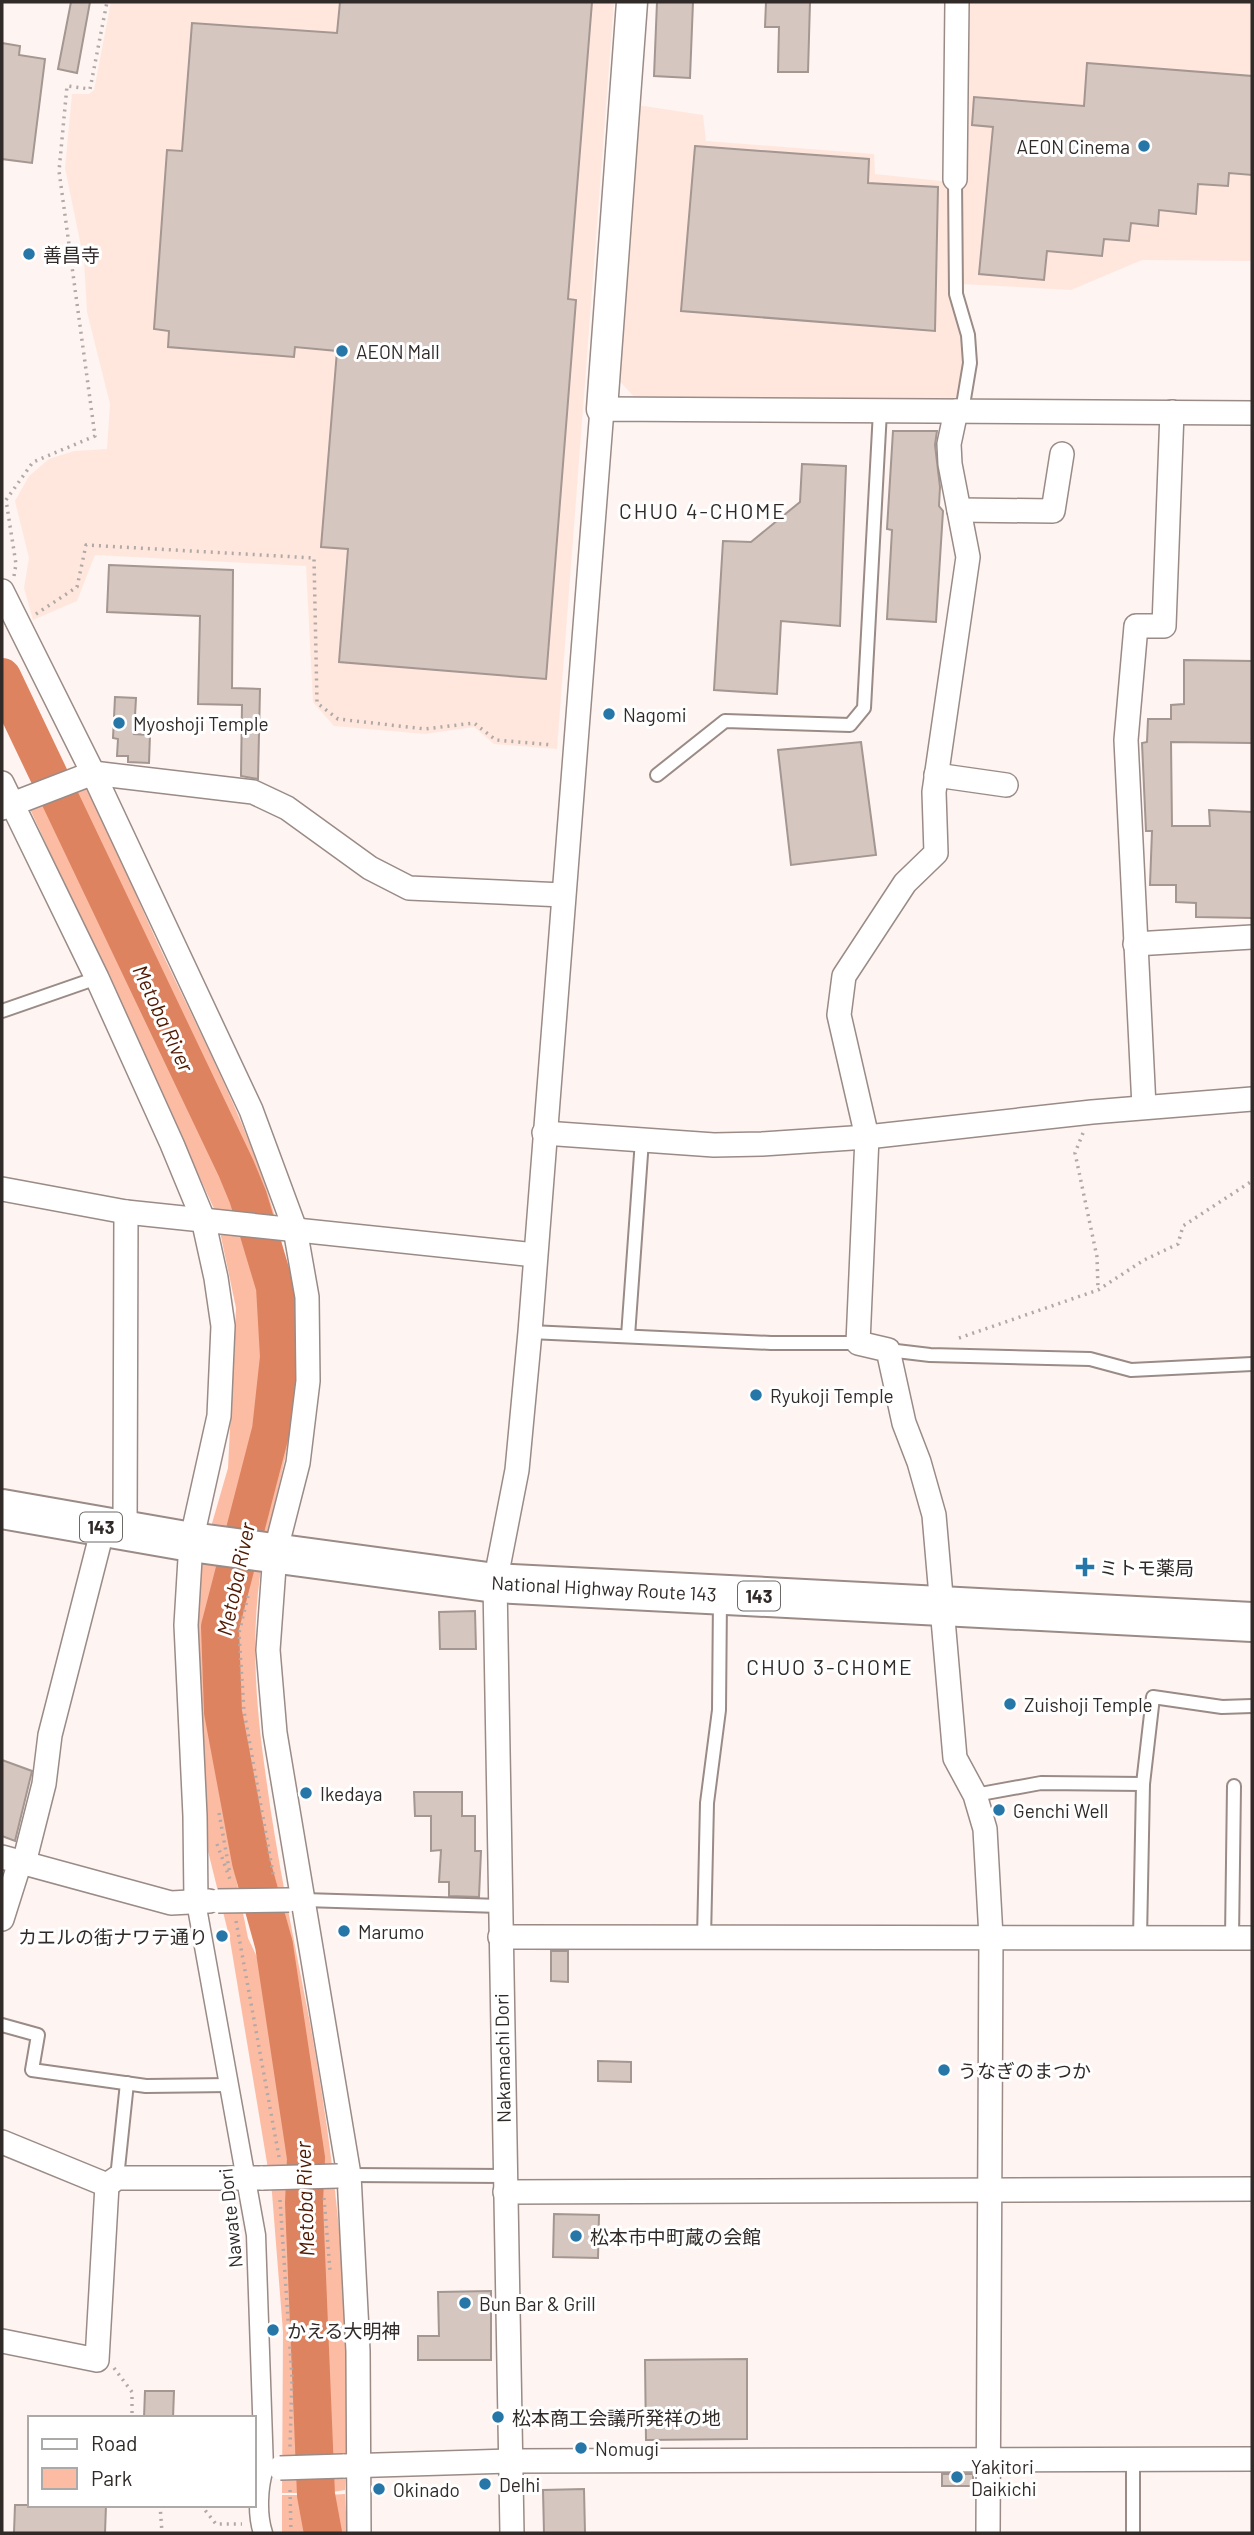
<svg xmlns="http://www.w3.org/2000/svg" width="1254" height="2535" viewBox="0 0 1254 2535" font-family="Barlow,'Noto Sans JP',sans-serif">
	<style>
		.built { fill: #ffe7de }
		.green { fill: #fcbca4 }
		.lines { fill: none; stroke-linecap: round; stroke-linejoin: round }
		.river { stroke: #de8360; stroke-width: 38 }
		.building { fill: #d5c6c0; stroke: #a49690; stroke-width: 2 }
		.service-casing { stroke: #9a8b86; stroke-width: 16 }
		.pedestrian-casing { stroke: #9a8b86; stroke-width: 21 }
		.minor-casing { stroke: #9a8b86; stroke-width: 26 }
		.tertiary-casing { stroke: #9a8b86; stroke-width: 33 }
		.trunk-casing { stroke: #9a8b86; stroke-width: 42 }
		.path { stroke: #b1a9a6; stroke-width: 3.5; stroke-dasharray: 2 5; stroke-linecap: butt }
		.service { stroke: #fff; stroke-width: 12 }
		.pedestrian { stroke: #fff; stroke-width: 18 }
		.minor { stroke: #fff; stroke-width: 23 }
		.tertiary { stroke: #fff; stroke-width: 30 }
		.trunk { stroke: #fff; stroke-width: 38 }
		.minor-bridge-casing { stroke: #9a8b86; stroke-width: 26; stroke-linecap: butt }
		.minor-bridge { stroke: #fff; stroke-width: 23 }
		.poi-dot { fill: #2776a8; stroke: #fff; stroke-width: 2.5 }
		.labels { text-anchor: middle; dominant-baseline: central; stroke-width: 6; stroke-linejoin: round; paint-order: stroke }
		.shield { fill: #fff; stroke: #6e6a68; stroke-width: 2 }
		.shield-label { font-size: 18px; font-weight: bold; fill: #302a28 }
		.poi-label { font-size: 19px; fill: #302a28; stroke: #fff; text-anchor: start }
		.street-label { font-size: 19px; fill: #302a28; stroke: #fff }
		.neighbourhood-label { font-size: 21px; letter-spacing: 2px; fill: #302a28; stroke: #fff }
		.water-label { font-size: 21px; font-style: italic; fill: #501800; stroke: #fff }
	</style>
	<rect width="100%" height="100%" fill="#fef4f1"/>
	<g class="built">
		<polygon points="111,2 614,2 557,749 494,744 474,727 425,734 334,726 313,702 306,566 95,555 77,601 33,620 24,588 29,558 15,501 29,476 49,459 74,451 107,449 110,404 87,312 84,261 65,168 72,94 89,94 94,90"/>
		<polygon points="962,2 1252,2 1252,261 1142,260 1071,290 961,284"/>
		<polygon points="637,105 703,115 706,141 874,154 875,174 950,182 965,363 956,401 637,400 614,375"/>
	</g>
	<g class="green">
		<path d="M 83,782 C 114,839 137,900 165,959 C 228,1092 302,1225 296,1376 C 294,1447 270,1508 260,1576 C 251,1640 256,1706 265,1770 C 276,1855 294,1939 310,2023 C 338,2176 354,2335 345,2490 L 326,2493 L 320,2456 L 308,2203 L 310,2161 L 277,1933 L 257,1862 L 231,1712 L 228,1630 L 248,1573 L 252,1540 L 277,1433 L 284,1358 L 281,1284 L 269,1245 L 231,1151 L 63,790 Z"/>
		<polygon points="52,793 256,1232 270,1305 273,1366 264,1428 238,1514 221,1554 207,1658 233,1863 248,1938 266,1976 282,2043 293,2167 290,2193 301,2378 296,2451 300,2493 282,2493 283,2332 272,2193 230,1940 206,1843 194,1657 198,1572 228,1468 236,1308 216,1213 29,807"/>
		<polygon points="345,2494 347,2533 332,2533 327,2495"/>
		<polygon points="282,2495 301,2495 306,2514 306,2533 282,2533"/>
	</g>
	<g class="lines">
		<polyline class="river" points="2,677 236,1168 248,1197 275,1287 279,1357 271,1430 220,1627 223,1712 251,1862 274,1945 306,2158 304,2203 316,2495 323,2533"/>
	</g>
	<g class="building">
		<polygon points="71,2 90,2 77,73 58,69"/>
		<polygon points="340,2 592,2 568,299 576,300 546,679 339,662 348,549 321,547 337,351 295,347 294,357 168,347 169,331 154,329 167,150 182,151 192,23 337,33"/>
		<polygon points="657,2 693,2 690,78 654,76"/>
		<polygon points="766,2 810,2 808,72 778,72 779,27 765,27"/>
		<polygon points="2,43 20,46 19,55 45,59 32,163 2,159"/>
		<polygon points="1087,63 1252,76 1252,175 1229,173 1228,186 1198,184 1196,214 1159,210 1158,226 1131,223 1129,241 1104,239 1102,256 1047,251 1044,280 979,274 993,127 972,125 974,97 1084,106"/>
		<polygon points="695,146 869,159 868,183 938,187 935,331 681,311"/>
		<polygon points="893,431 937,431 935,445 940,487 939,506 943,511 936,622 887,619 892,530 887,529"/>
		<polygon points="802,464 846,466 840,626 781,621 777,694 714,690 723,541 751,542 800,502"/>
		<polygon points="109,565 233,570 232,688 260,689 258,779 241,776 242,705 198,704 200,616 107,612"/>
		<polygon points="1184,660 1252,661 1252,743 1171,742 1172,826 1210,826 1209,810 1252,812 1252,918 1196,917 1196,903 1176,902 1176,885 1150,885 1152,831 1146,831 1142,743 1147,742 1148,719 1171,719 1171,705 1184,704"/>
		<polygon points="115,697 136,698 134,734 150,735 149,763 128,762 128,756 117,756 118,739 113,738"/>
		<polygon points="861,742 876,855 791,865 778,750"/>
		<polygon points="475,1611 476,1649 440,1649 439,1612"/>
		<polygon points="2,1760 32,1771 15,1841 2,1836"/>
		<polygon points="414,1792 462,1792 462,1816 475,1816 475,1851 481,1851 479,1897 449,1896 449,1882 439,1882 441,1850 431,1851 431,1816 415,1816"/>
		<polygon points="551,1951 568,1951 568,1982 551,1981"/>
		<polygon points="598,2061 631,2062 631,2082 598,2081"/>
		<polygon points="554,2214 599,2215 598,2258 553,2257"/>
		<polygon points="491,2291 491,2360 418,2360 418,2336 439,2336 438,2292"/>
		<polygon points="747,2359 747,2439 646,2440 645,2360"/>
		<polygon points="145,2391 174,2391 173,2418 144,2418"/>
		<rect x="942" y="2474" width="31" height="12"/>
		<polygon points="584,2489 585,2533 544,2533 543,2490"/>
		<polygon points="15,2505 106,2505 105,2533 14,2533"/>
	</g>
	<g class="lines">
		<g class="service-casing">
			<g id="service">
				<polyline points="955,179 956,294 968,335 970,363 962,411"/>
				<polyline points="657,775 725,721 850,725 864,708 880,411"/>
				<polyline points="2,1011 97,978"/>
				<polyline points="530,1332 771,1343 858,1343"/>
				<polyline points="628,1336 642,1140"/>
				<polyline points="888,1350 930,1355 1090,1359 1131,1370 1252,1364"/>
				<polyline points="975,1795 1041,1783 1143,1784"/>
				<polyline points="304,1900 500,1906"/>
				<polyline points="704,1938 707,1803 719,1710 720,1598"/>
				<polyline points="1140,1938 1143,1784 1153,1697 1222,1707 1252,1706"/>
				<polyline points="1232,1938 1234,1786"/>
				<polyline points="2,2025 38,2035 32,2070 146,2086 231,2085"/>
				<polyline points="349,2175 504,2176"/>
				<polyline points="117,2178 127,2083"/>
				<polyline points="1133,2533 1133,2459"/>
			</g>
		</g>
		<g class="pedestrian-casing">
			<path id="pedestrian" d="M 196,1902 L 256,2235 L 264,2469 C 258,2487 257,2515 263,2533"/>
		</g>
		<g class="minor-casing">
			<g id="minor">
				<polyline points="955,179 957,2"/>
				<polyline points="956,411 949,444 950,464 968,557 934,792 936,853 905,883 844,976 839,1015 867,1137 858,1343 888,1350 904,1423 919,1462 934,1515 955,1758 975,1795 985,1829 991,1937 988,2533"/>
				<polyline points="959,510 1053,511 1062,454"/>
				<polyline points="2,591 93,773 251,1110 295,1229 307,1297 308,1381 298,1463 275,1553 268,1650 275,1733 349,2175 358,2351 359,2533"/>
				<polyline points="936,775 1006,785"/>
				<polyline points="2,783 97,978 172,1144 203,1219 216,1278 223,1326 219,1416 191,1542 186,1625 195,1816 196,1902"/>
				<polyline points="2,808 93,773 253,792 287,808 370,868 409,888 563,895"/>
				<polyline points="1135,944 1252,937"/>
				<polyline points="1144,1107 1126,740 1136,626 1164,626 1172,412"/>
				<polyline points="544,1133 714,1145 762,1144 867,1137 1092,1112 1252,1099"/>
				<polyline points="2,1189 126,1212 535,1255"/>
				<polyline points="125,1531 126,1212"/>
				<polyline points="2,1857 171,1903 209,1901"/>
				<polyline points="24,1863 44,1784 50,1735 103,1528"/>
				<polyline points="2,1919 20,1862"/>
				<polyline points="500,1937 1252,1938"/>
				<polyline points="2,2142 107,2185 97,2360 2,2341"/>
				<polyline points="107,2185 117,2178 263,2178"/>
				<polyline points="505,2192 1252,2189"/>
				<polyline points="345,2466 510,2461 1252,2459"/>
				<polyline points="512,2533 495,1583 517,1470 530,1332 602,409 1252,413"/>
			</g>
		</g>
		<g class="tertiary-casing">
			<polyline id="tertiary" points="602,409 632,2"/>
		</g>
		<g class="trunk-casing">
			<polyline id="trunk" points="2,1509 191,1542 495,1583 1252,1622"/>
		</g>
		<g class="path">
			<polyline points="14,576 16,564 6,500 33,462 95,436 59,171 67,86 90,89 107,2"/>
			<polyline points="36,614 77,587 86,545 314,558 317,703 338,719 425,729 474,723 496,740 553,745"/>
			<polyline points="1083,1133 1075,1153 1097,1257 1098,1289"/>
			<polyline points="959,1338 1098,1290 1144,1260 1178,1244 1183,1226 1252,1181"/>
			<polyline points="248,1596 239,1633 244,1711 274,1879"/>
			<polyline points="219,1813 230,1874"/>
			<polyline points="217,1844 231,1882"/>
			<polyline points="236,1921 279,2157"/>
			<polyline points="324,2198 330,2270"/>
			<polyline points="280,2200 292,2378 290,2447"/>
			<polyline points="114,2368 132,2392 132,2418"/>
			<polyline points="290,2490 291,2533"/>
			<polyline points="160,2505 162,2533"/>
			<polyline points="201,2505 216,2524 242,2524"/>
		</g>
		<use href="#service" class="service"/>
		<use href="#pedestrian" class="pedestrian"/>
		<use href="#minor" class="minor"/>
		<use href="#tertiary" class="tertiary"/>
		<use href="#trunk" class="trunk"/>
		<g class="minor-bridge-casing">
			<g id="minor-bridge">
				<polyline points="218,1901 289,1900"/>
				<polyline points="263,2178 338,2176"/>
				<polyline points="280,2468 343,2466"/>
			</g>
		</g>
		<use href="#minor-bridge" class="minor-bridge"/>
	</g>
	<g class="poi-dot">
		<circle cx="1144" cy="146" r="7"/>
		<circle cx="29" cy="254" r="7"/>
		<circle cx="342" cy="351" r="7"/>
		<circle cx="609" cy="714" r="7"/>
		<circle cx="119" cy="723" r="7"/>
		<circle cx="756" cy="1395" r="7"/>
		<path d="M1081.5 1556.5h7v7h7v7h-7v7h-7v-7h-7v-7h7z"/>
		<circle cx="1010" cy="1704" r="7"/>
		<circle cx="306" cy="1793" r="7"/>
		<circle cx="999" cy="1810" r="7"/>
		<circle cx="344" cy="1931" r="7"/>
		<circle cx="222" cy="1936" r="7"/>
		<circle cx="944" cy="2070" r="7"/>
		<circle cx="576" cy="2236" r="7"/>
		<circle cx="465" cy="2303" r="7"/>
		<circle cx="273" cy="2330" r="7"/>
		<circle cx="498" cy="2417" r="7"/>
		<circle cx="581" cy="2448" r="7"/>
		<circle cx="957" cy="2477" r="7"/>
		<circle cx="485" cy="2484" r="7"/>
		<circle cx="379" cy="2489" r="7"/>
	</g>
	<g class="labels">
		<g class="shield">
			<rect x="80" y="1512.5" width="42" height="29" rx="5"/>
			<rect x="738" y="1581.5" width="42" height="29" rx="5"/>
		</g>
		<g class="shield-label">
			<text x="101" y="1527">143</text>
			<text x="759" y="1596">143</text>
		</g>
		<g class="poi-label">
			<text x="1130" y="146" text-anchor="end">AEON Cinema</text>
			<text x="43" y="254">善昌寺</text>
			<text x="356" y="351">AEON Mall</text>
			<text x="623" y="714">Nagomi</text>
			<text x="133" y="723">Myoshoji Temple</text>
			<text x="770" y="1395">Ryukoji Temple</text>
			<text x="1099" y="1567">ミトモ薬局</text>
			<text x="1024" y="1704">Zuishoji Temple</text>
			<text x="320" y="1793">Ikedaya</text>
			<text x="1013" y="1810">Genchi Well</text>
			<text x="358" y="1931">Marumo</text>
			<text x="208" y="1936" text-anchor="end">カエルの街ナワテ通り</text>
			<text x="958" y="2070">うなぎのまつか</text>
			<text x="590" y="2236">松本市中町蔵の会館</text>
			<text x="479" y="2303">Bun Bar &amp; Grill</text>
			<text x="287" y="2330">かえる大明神</text>
			<text x="512" y="2417">松本商工会議所発祥の地</text>
			<text x="595" y="2448">Nomugi</text>
			<text x="971" y="2466">Yakitori<tspan x="971" dy="22">Daikichi</tspan></text>
			<text x="499" y="2484">Delhi</text>
			<text x="393" y="2489">Okinado</text>
		</g>
		<g class="street-label">
			<text transform="translate(604 1588) rotate(3)">National Highway Route 143</text>
			<text transform="translate(502 2058) rotate(-91)">Nakamachi Dori</text>
			<text transform="translate(230 2218) rotate(-96)">Nawate Dori</text>
		</g>
		<g class="neighbourhood-label">
			<text x="703" y="510">CHUO 4-CHOME</text>
			<text x="830" y="1666">CHUO 3-CHOME</text>
		</g>
		<g class="water-label">
			<text transform="translate(164 1018) rotate(65)">Metoba River</text>
			<text transform="translate(235 1579) rotate(-78)">Metoba River</text>
			<text transform="translate(304 2199) rotate(-92)">Metoba River</text>
		</g>
	</g>
	<rect width="1254" height="2535" fill="none" stroke="#302a28" stroke-width="7"/>
	<rect x="28" y="2416" width="228" height="91" fill="#ffffff" stroke="#acaaa9" stroke-width="2"/>
	<rect x="42" y="2439" width="35" height="10" fill="#ffffff" stroke="#acaaa9" stroke-width="2"/>
	<text x="91" y="2451" font-size="21" fill="#302a28">Road</text>
	<rect x="42" y="2468" width="35" height="21" fill="#fcbca4" stroke="#acaaa9" stroke-width="2"/>
	<text x="91" y="2486" font-size="21" fill="#302a28">Park</text>
</svg>
